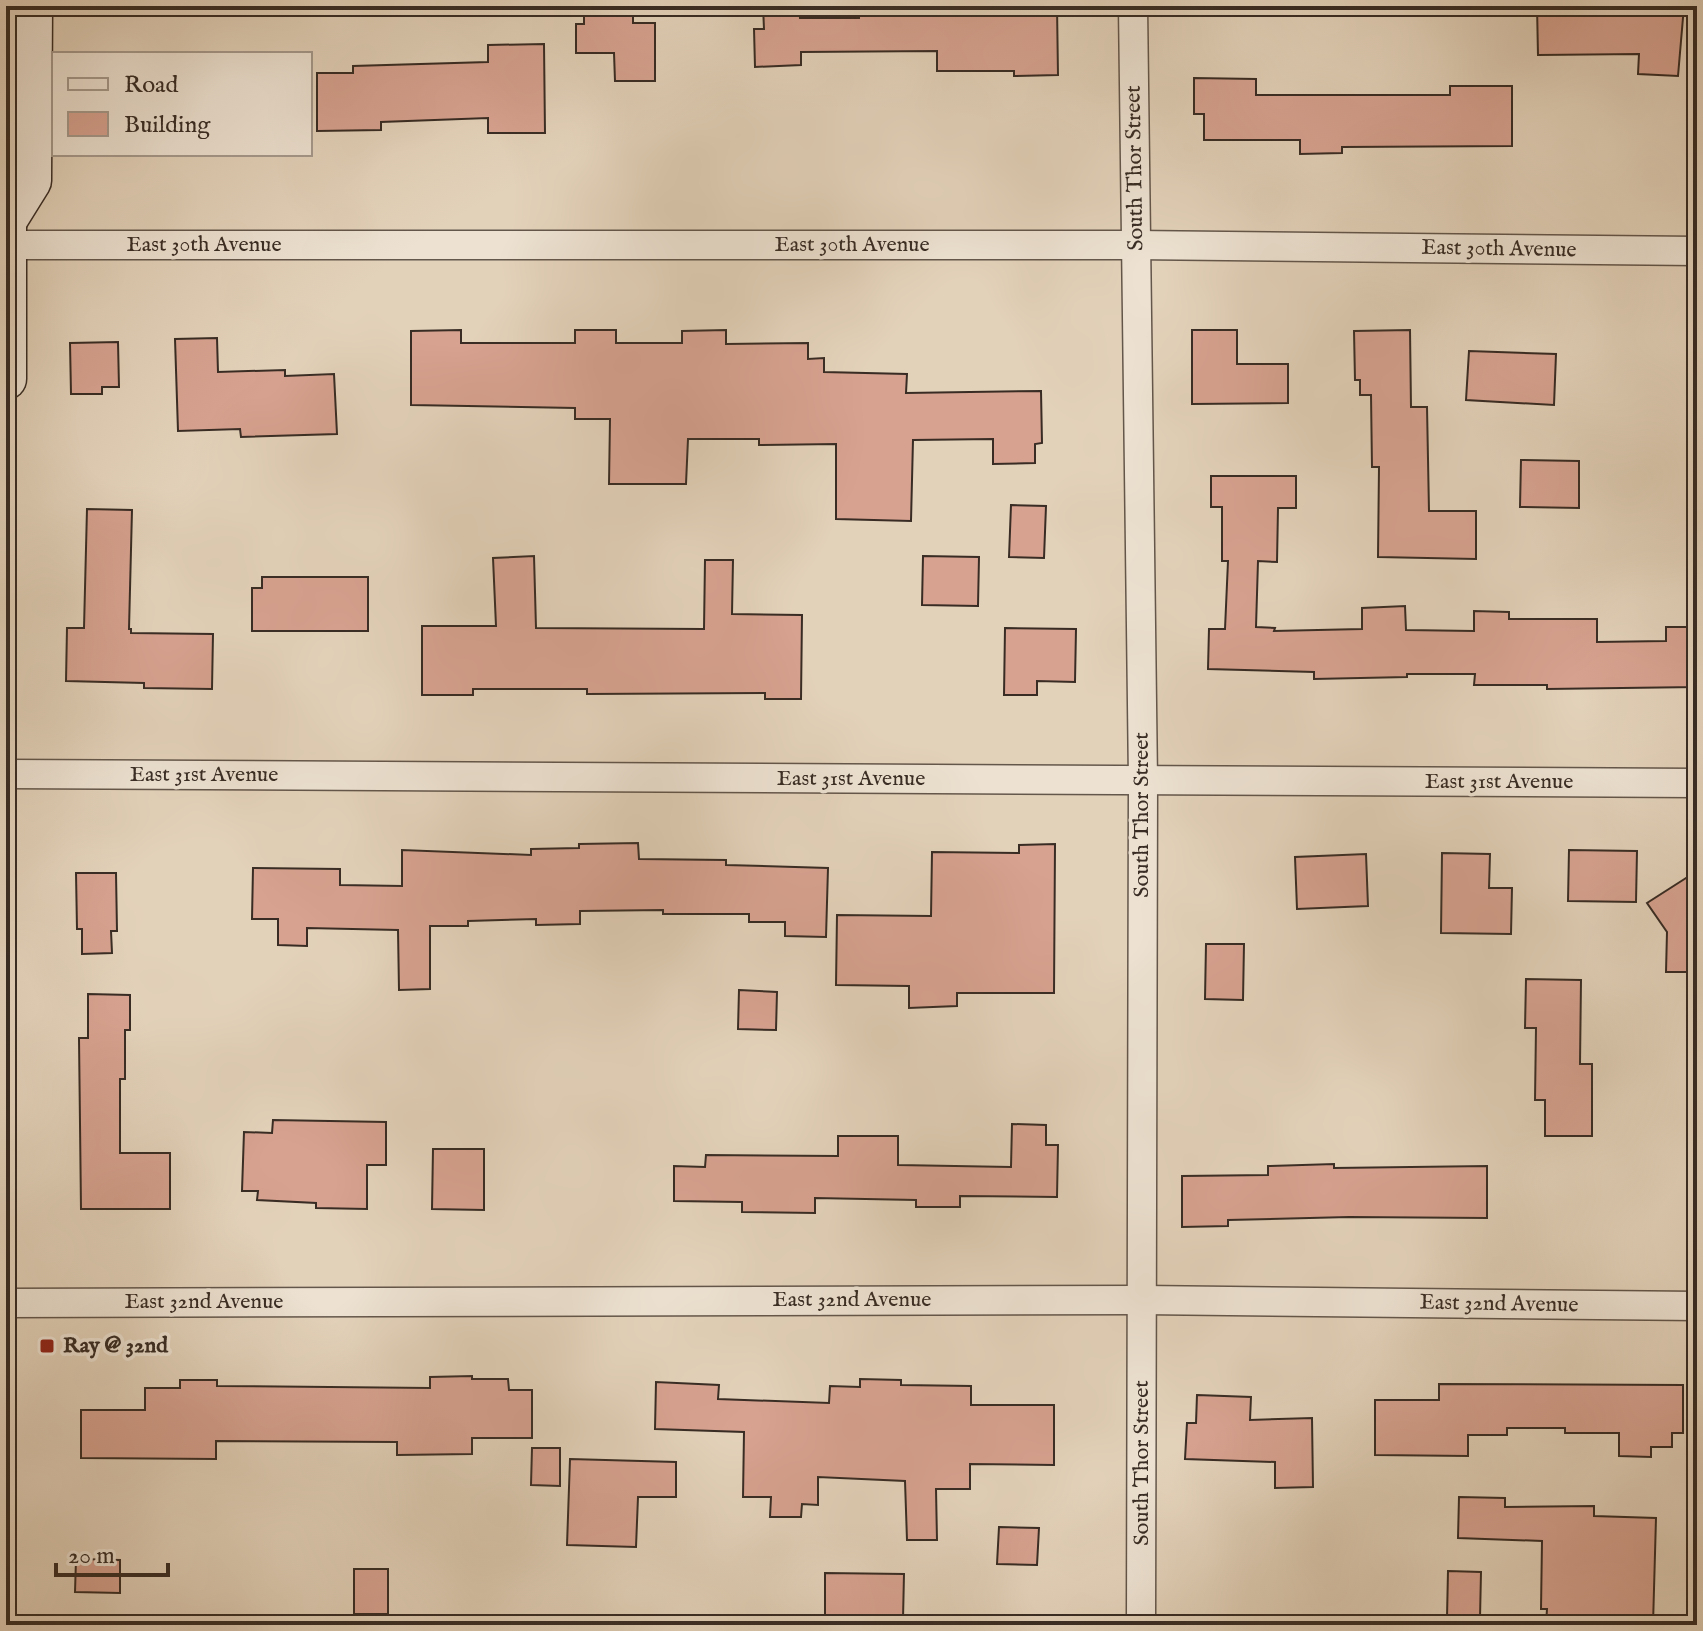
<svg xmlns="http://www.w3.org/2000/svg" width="1703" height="1631" viewBox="0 0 1703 1631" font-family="'IM FELL English',serif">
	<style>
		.building { fill: #d7a290; stroke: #382c24; stroke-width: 2 }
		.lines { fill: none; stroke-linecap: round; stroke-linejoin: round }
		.street-casing { stroke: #63564a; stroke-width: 31 }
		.secondary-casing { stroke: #382c24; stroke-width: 43 }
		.street { stroke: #ede2d2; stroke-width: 28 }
		.secondary { stroke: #ede2d2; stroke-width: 40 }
		.poi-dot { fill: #8f2418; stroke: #ede2d2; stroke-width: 3 }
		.labels { text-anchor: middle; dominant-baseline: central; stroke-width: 7; stroke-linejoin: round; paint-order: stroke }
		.street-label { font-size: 22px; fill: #382c24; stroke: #ede2d2 }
		.poi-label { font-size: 22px; font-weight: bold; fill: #382c24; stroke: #ede2d2; text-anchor: start }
	</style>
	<rect width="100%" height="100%" fill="#e3d2ba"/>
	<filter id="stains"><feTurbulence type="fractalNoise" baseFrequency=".0025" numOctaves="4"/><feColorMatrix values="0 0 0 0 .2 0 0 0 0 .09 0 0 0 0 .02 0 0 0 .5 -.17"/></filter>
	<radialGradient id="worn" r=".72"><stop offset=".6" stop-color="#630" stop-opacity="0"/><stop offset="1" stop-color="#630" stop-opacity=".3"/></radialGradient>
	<g class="building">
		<polygon points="584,6 633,6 633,23 655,23 655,81 615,81 614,53 576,53 576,24 584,24"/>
		<polygon points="763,6 799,6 800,18 859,18 859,9 1057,6 1058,75 1014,76 1014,71 937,71 937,51 801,52 801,65 755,67 754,29 764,29"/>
		<polygon points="1537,6 1684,6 1678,76 1638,74 1639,54 1538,55"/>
		<polygon points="544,44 545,133 488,133 488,118 381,122 381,130 317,131 317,73 353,73 353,66 488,62 488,45"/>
		<polygon points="1194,78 1256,79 1256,95 1450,95 1450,86 1512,86 1512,146 1342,147 1342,153 1300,154 1300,140 1204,140 1204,114 1194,114"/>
		<polygon points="461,330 461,343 575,343 575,330 616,330 616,343 682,343 682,331 726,330 726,344 808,343 808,359 824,358 824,372 907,374 906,393 1041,391 1042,443 1035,444 1035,463 993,464 993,439 913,440 911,521 836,519 836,444 759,445 759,439 688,439 686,484 609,484 610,419 575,419 575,408 411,405 411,331"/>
		<polygon points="1192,330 1237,330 1237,364 1288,364 1288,403 1192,404"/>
		<polygon points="1410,330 1411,407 1427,407 1429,511 1476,511 1476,559 1378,557 1379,467 1372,467 1371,395 1360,395 1360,380 1355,380 1354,331"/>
		<polygon points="217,338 218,372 285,370 285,376 334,374 337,434 241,437 240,429 178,431 175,339"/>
		<polygon points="118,342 119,387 102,387 102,394 71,394 70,343"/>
		<polygon points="1469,351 1556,354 1554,405 1466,400"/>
		<polygon points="1521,460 1579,461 1579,508 1520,507"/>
		<polygon points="1211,476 1296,476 1296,508 1278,508 1277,562 1258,561 1256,627 1275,628 1274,631 1362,629 1362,608 1405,606 1406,630 1474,631 1474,611 1509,612 1509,619 1597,619 1597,642 1666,641 1666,627 1697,627 1697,687 1547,689 1547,685 1474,685 1475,674 1407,674 1407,677 1314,679 1314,672 1208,669 1209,629 1225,629 1228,561 1222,561 1222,507 1211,507"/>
		<polygon points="1011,505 1046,506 1044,558 1009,557"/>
		<polygon points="87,509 132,510 129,629 131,629 131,633 213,634 212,689 144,688 144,683 66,681 67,628 84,628"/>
		<polygon points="534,556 536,628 704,629 705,560 733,560 732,614 802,615 801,699 765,699 765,693 587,694 587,689 473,689 473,695 422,695 422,626 496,626 493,558"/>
		<polygon points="923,556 979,557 978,606 922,605"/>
		<polygon points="262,577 368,577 368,631 252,631 252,588 262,588"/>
		<polygon points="1005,628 1076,629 1075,682 1037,681 1037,695 1004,695"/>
		<polygon points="638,843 639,859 726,860 726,865 828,868 826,937 785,936 785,922 749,922 749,914 663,914 663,910 580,911 580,924 536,925 536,919 468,921 468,926 430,926 430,989 399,990 398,930 307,928 307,946 278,945 278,919 252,919 253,868 340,869 340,885 402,886 402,850 531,855 531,849 579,848 579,844"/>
		<polygon points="1055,844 1054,993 957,993 957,1006 909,1008 909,986 836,985 837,915 931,916 932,852 1019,853 1019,845"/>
		<polygon points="1569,850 1637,851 1636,902 1568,901"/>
		<polygon points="1442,853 1490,854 1489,888 1512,888 1511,934 1441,933"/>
		<polygon points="1366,854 1368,906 1297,909 1295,857"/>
		<polygon points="1697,871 1697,972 1666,972 1667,932 1647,903"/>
		<polygon points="76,873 116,873 117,931 111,931 112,953 82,954 82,929 77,929"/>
		<polygon points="1206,944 1244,944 1243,1000 1205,999"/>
		<polygon points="1526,979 1581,980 1580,1064 1592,1064 1592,1136 1545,1136 1545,1100 1535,1100 1536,1028 1525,1028"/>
		<polygon points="739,990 777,992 776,1030 738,1029"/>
		<polygon points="88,994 130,995 130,1030 125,1030 125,1079 120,1079 120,1153 170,1153 170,1209 81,1209 79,1038 88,1038"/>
		<polygon points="273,1120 386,1122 386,1165 367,1165 367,1209 316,1208 316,1203 257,1200 258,1191 242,1191 244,1132 272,1133"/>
		<polygon points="1012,1124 1046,1125 1046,1145 1058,1145 1057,1197 960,1196 960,1207 916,1207 916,1200 815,1198 815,1213 742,1212 742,1202 674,1201 674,1166 705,1167 706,1155 838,1156 838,1136 898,1136 898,1165 1011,1167"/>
		<polygon points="433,1149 484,1149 484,1210 432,1209"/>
		<polygon points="1334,1164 1334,1168 1487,1166 1487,1218 1349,1217 1228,1220 1228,1226 1182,1227 1182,1176 1268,1175 1268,1166"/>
		<polygon points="472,1376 472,1379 508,1379 509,1390 532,1390 532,1438 472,1438 472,1454 397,1455 397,1442 216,1441 216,1459 81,1458 81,1410 145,1410 145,1388 180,1388 180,1380 217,1380 217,1386 430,1388 430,1377"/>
		<polygon points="860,1379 901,1380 901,1385 971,1386 971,1405 1054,1405 1054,1465 970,1464 970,1489 936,1489 937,1540 907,1540 905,1481 818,1477 818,1505 802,1504 801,1517 770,1517 771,1497 743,1497 744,1432 655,1429 656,1382 719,1385 718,1399 829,1403 830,1386 860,1387"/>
		<polygon points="1439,1384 1683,1385 1683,1433 1672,1433 1672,1447 1651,1447 1651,1457 1619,1456 1619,1433 1565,1433 1565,1428 1507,1428 1507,1435 1468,1435 1468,1456 1375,1455 1375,1400 1439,1400"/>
		<polygon points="1197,1395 1251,1397 1250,1420 1312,1418 1313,1487 1275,1488 1275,1462 1185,1459 1187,1423 1196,1423"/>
		<polygon points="532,1448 560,1448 560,1486 531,1485"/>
		<polygon points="570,1459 676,1462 676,1497 638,1497 636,1547 567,1545"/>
		<polygon points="1459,1497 1505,1498 1505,1507 1594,1506 1594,1516 1656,1518 1653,1625 1546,1625 1547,1609 1541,1609 1542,1541 1458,1538"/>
		<polygon points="999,1527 1039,1528 1037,1565 997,1564"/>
		<polygon points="76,1559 120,1560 120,1593 75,1592"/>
		<rect x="354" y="1569" width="34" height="45"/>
		<polygon points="1448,1571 1481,1572 1480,1618 1447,1617"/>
		<polygon points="825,1573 904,1574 903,1619 825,1618"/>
	</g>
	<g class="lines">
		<g class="street-casing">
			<g id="street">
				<polyline points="1133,6 1143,781 1141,1625"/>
				<polyline points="6,245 1135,245 1697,251"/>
				<polyline points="6,774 1697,783"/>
				<polyline points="6,1303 1143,1300 1697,1306"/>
			</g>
		</g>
		<g class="secondary-casing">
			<g id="secondary">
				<polyline points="6,214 6,379"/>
				<polyline points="8,218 31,181 32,6"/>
			</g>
		</g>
		<use href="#street" class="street"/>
		<use href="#secondary" class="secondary"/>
	</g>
	<rect class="poi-dot" x="39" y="1338" width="16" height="16" rx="4"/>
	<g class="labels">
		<g class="street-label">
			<text transform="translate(1135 168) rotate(-91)">South Thor Street</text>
			<text x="204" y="245">East 30th Avenue</text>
			<text x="852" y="245">East 30th Avenue</text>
			<text transform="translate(1499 249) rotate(1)">East 30th Avenue</text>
			<text x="204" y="775">East 31st Avenue</text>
			<text x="851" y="779">East 31st Avenue</text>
			<text x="1499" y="782">East 31st Avenue</text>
			<text transform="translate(1142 815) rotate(-90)">South Thor Street</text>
			<text x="852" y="1300">East 32nd Avenue</text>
			<text x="204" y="1302">East 32nd Avenue</text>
			<text transform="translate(1499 1304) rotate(1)">East 32nd Avenue</text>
			<text transform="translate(1142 1463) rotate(-90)">South Thor Street</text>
		</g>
		<g class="poi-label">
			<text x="63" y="1346">Ray @ 32nd</text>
		</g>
	</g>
	<rect width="1703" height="1631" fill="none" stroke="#e3d2ba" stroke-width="32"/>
	<rect x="8" y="8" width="1687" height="1615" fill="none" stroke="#382c24" stroke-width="4"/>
	<rect x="16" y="16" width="1671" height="1599" fill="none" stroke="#382c24" stroke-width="2"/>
	<rect x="52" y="52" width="260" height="104" fill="#ede2d2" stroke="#a5998c" stroke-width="2"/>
	<rect x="68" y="78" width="40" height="12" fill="#ede2d2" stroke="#a5998c" stroke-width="2"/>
	<text x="124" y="92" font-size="24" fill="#382c24">Road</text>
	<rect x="68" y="112" width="40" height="24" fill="#d7a290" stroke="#a5998c" stroke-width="2"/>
	<text x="124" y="132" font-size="24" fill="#382c24">Building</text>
	<path d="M56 1563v12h112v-12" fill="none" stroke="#382c24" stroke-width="4"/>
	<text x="68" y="1563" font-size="24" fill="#382c24" stroke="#ede2d2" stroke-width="6" paint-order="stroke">20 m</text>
	<rect width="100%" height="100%" filter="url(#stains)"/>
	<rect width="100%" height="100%" fill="url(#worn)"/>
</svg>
